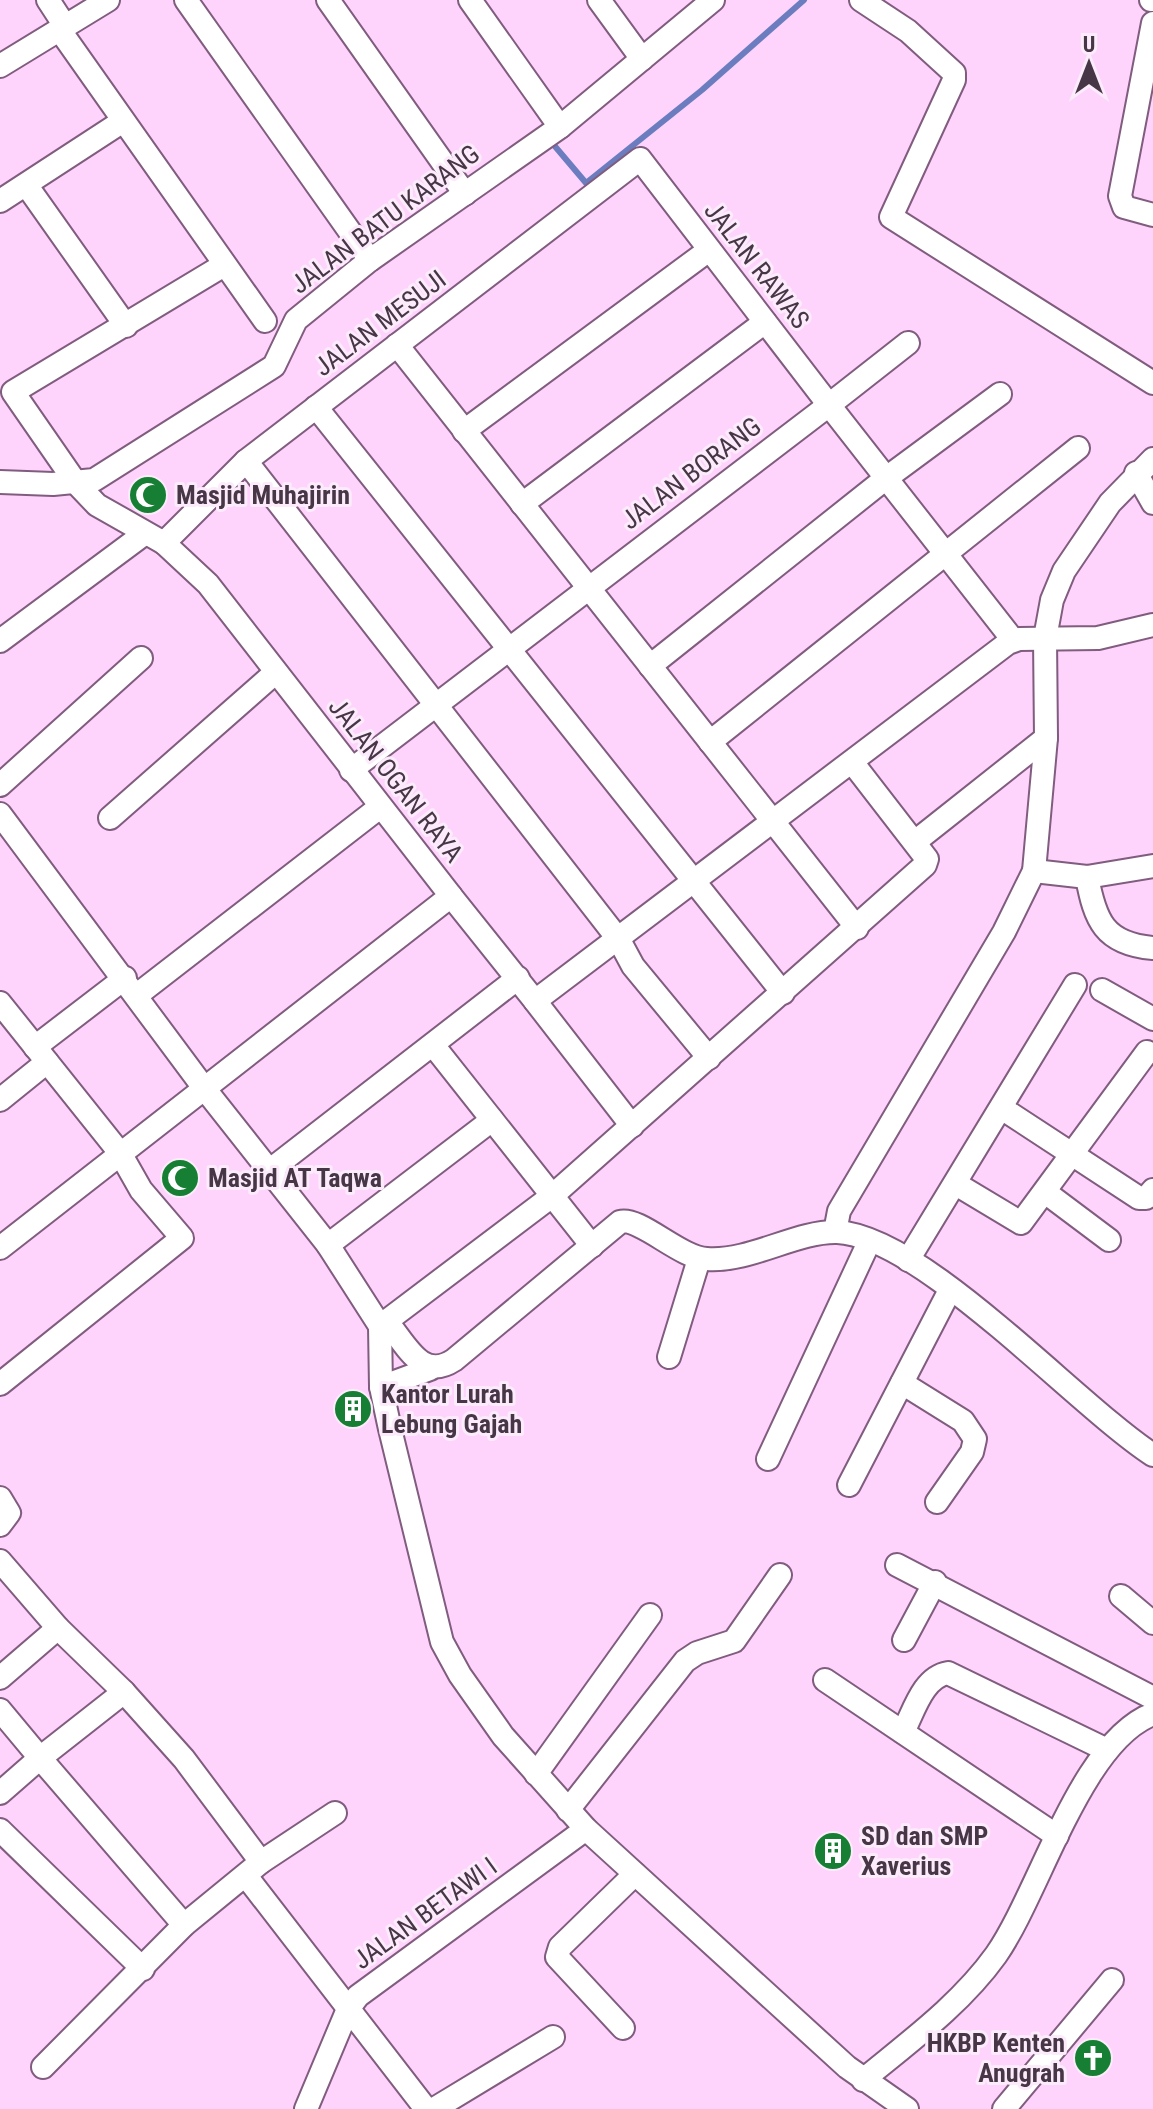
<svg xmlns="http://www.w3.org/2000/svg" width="1153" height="2109" viewBox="0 0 1153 2109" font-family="'Roboto Condensed',sans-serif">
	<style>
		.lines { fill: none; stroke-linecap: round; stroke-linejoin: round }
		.stream { stroke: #6b7dbf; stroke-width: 6 }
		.minor-casing { stroke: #805c7f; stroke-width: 26 }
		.minor { stroke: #fff; stroke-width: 22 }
		.labels { text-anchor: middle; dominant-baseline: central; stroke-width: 6; stroke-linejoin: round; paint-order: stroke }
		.street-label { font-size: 26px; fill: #463646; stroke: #fbebfb }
		.poi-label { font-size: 26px; font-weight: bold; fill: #463646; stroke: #fbebfb; text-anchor: start }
	</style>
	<rect width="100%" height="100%" fill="#fed4fc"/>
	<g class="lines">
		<polyline class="stream" points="553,144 586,183 702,90 804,0"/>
		<g class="minor-casing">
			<g id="minor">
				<polyline points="48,0 65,26"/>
				<polyline points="186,0 370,260"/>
				<polyline points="328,0 465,194"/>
				<polyline points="470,0 560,127"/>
				<polyline points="599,0 642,59"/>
				<polyline points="861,0 908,31 954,73 954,80 891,217 1153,383"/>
				<polyline points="1151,0 1153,0"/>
				<polyline points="1153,23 1120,196 1124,207 1153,215"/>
				<polyline points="59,29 265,321"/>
				<polyline points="0,66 108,0"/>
				<polyline points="27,186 126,326"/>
				<polyline points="0,201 123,121"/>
				<polyline points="397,345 857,928"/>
				<polyline points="316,407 783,993"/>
				<polyline points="464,431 709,250"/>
				<polyline points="246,461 619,940 633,966 709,1058"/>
				<polyline points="1136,473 1153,503"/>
				<polyline points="0,482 53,484 94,480 274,366 296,320 370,260 560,127 713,0"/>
				<polyline points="522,504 765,322"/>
				<polyline points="164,543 246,461 640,159 829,405 908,343"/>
				<polyline points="0,641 144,534"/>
				<polyline points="650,666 885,479 1000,394"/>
				<polyline points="710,742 1078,448"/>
				<polyline points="351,770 829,405 1013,640"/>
				<polyline points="0,785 141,658"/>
				<polyline points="0,814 204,1088 328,1245 380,1326 381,1387 390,1429 442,1642 460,1675 503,1736 586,1829 847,2067 907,2109"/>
				<polyline points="110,818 276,672"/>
				<polyline points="916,841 1046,738"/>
				<polyline points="1034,871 1087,877 1153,866"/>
				<path d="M 1087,877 C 1095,920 1104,944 1153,948"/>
				<polyline points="451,896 535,1001 1008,643 1019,639 1098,638 1153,625"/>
				<polyline points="1102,990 1153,1019"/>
				<polyline points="137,995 380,807"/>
				<polyline points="535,1001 632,1126"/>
				<polyline points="0,1003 120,1153 141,1190 182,1238 0,1384"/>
				<polyline points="433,1045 592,1246"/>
				<polyline points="35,1047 125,978"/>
				<polyline points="0,1100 47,1062"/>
				<polyline points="1003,1109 1139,1198 1146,1198 1153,1190"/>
				<polyline points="269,1171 518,978"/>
				<polyline points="956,1184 1021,1223 1147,1052"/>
				<polyline points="1045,1192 1109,1240"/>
				<polyline points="835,1232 839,1211 1004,932 1034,871 1046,738 1045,638 1052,600 1064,571 1110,503 1153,459"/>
				<polyline points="328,1245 492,1120"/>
				<polyline points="0,1248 451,896 208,584 164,543 97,505 76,483 13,392 224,265"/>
				<polyline points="908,1260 1075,985"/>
				<path d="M 388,1323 C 407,1346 422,1381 454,1360 L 620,1222 C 639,1216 680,1258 707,1259 C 751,1262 796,1231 837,1232 C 923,1236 1076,1405 1153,1455"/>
				<polyline points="380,1326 552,1196 925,865 927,859 852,762"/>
				<polyline points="669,1357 699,1259"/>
				<polyline points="902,1383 963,1421 975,1439 972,1452 937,1502"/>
				<polyline points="381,1387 430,1369"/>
				<polyline points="768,1459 869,1242"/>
				<polyline points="849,1485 950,1290"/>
				<polyline points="0,1498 9,1513 0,1525"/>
				<polyline points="0,1561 58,1628 124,1692 184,1759 261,1862"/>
				<polyline points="897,1565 1153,1698"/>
				<polyline points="1121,1596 1153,1623"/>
				<polyline points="904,1640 935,1582"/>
				<polyline points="0,1678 58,1628"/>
				<polyline points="825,1680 1057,1836"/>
				<polyline points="0,1710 40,1758 124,1692"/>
				<path d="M 903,1732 C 914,1711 923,1677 948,1673 L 1107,1750"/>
				<polyline points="536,1774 650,1615"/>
				<polyline points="0,1793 40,1758 184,1925"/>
				<polyline points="568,1810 685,1661 697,1653 734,1641 780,1575"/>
				<polyline points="0,1830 143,1969"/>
				<polyline points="246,1876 426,2109"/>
				<polyline points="623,2028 557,1957 560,1947 635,1874"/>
				<polyline points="43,2067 184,1925 261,1862 335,1813"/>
				<path d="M 863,2080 C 909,2042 961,2004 996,1955 C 1040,1892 1081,1741 1153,1714"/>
				<polyline points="306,2109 348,2009 358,1996 586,1829"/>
				<polyline points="434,2109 553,2037"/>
				<polyline points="1004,2109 1112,1980"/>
			</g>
		</g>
		<use href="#minor" class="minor"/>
	</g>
	<defs>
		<g id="mosque-disc" transform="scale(2)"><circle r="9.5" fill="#177f33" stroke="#fbebfb"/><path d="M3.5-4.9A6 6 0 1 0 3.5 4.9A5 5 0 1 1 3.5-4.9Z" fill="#fff"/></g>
		<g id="building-disc" transform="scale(2)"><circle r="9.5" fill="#177f33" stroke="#fbebfb"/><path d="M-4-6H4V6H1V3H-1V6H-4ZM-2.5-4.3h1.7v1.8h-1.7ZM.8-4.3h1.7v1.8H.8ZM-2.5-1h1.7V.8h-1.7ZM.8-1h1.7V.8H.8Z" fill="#fff"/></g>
		<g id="church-disc" transform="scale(2)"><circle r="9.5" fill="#177f33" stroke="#fbebfb"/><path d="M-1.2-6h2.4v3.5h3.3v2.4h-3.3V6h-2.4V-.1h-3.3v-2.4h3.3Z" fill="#fff"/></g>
	</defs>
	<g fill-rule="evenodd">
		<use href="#mosque-disc" x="148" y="495"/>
		<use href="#mosque-disc" x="180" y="1178"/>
		<use href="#building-disc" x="353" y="1409"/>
		<use href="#building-disc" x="833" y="1851"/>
		<use href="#church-disc" x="1093" y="2058"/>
	</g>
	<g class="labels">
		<g class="street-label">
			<text transform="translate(385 219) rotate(-37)">JALAN BATU KARANG</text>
			<text transform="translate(757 265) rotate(52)">JALAN RAWAS</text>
			<text transform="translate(380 323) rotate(-37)">JALAN MESUJI</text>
			<text transform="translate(691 473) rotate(-37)">JALAN BORANG</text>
			<text transform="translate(396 780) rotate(52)">JALAN OGAN RAYA</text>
			<text transform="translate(425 1913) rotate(-36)">JALAN BETAWI I</text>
		</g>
		<g class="poi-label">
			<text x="176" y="495">Masjid Muhajirin</text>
			<text x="208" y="1178">Masjid AT Taqwa</text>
			<text x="381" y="1394">Kantor Lurah<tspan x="381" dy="30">Lebung Gajah</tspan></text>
			<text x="861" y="1836">SD dan SMP<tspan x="861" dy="30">Xaverius</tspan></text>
			<text x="1065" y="2043" text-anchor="end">HKBP Kenten<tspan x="1065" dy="30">Anugrah</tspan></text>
		</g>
	</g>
	<g transform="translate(1089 64)" stroke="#fbebfb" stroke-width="6" paint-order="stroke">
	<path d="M0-6L14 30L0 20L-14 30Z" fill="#463646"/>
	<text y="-12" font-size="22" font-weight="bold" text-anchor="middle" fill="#463646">U</text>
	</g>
</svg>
